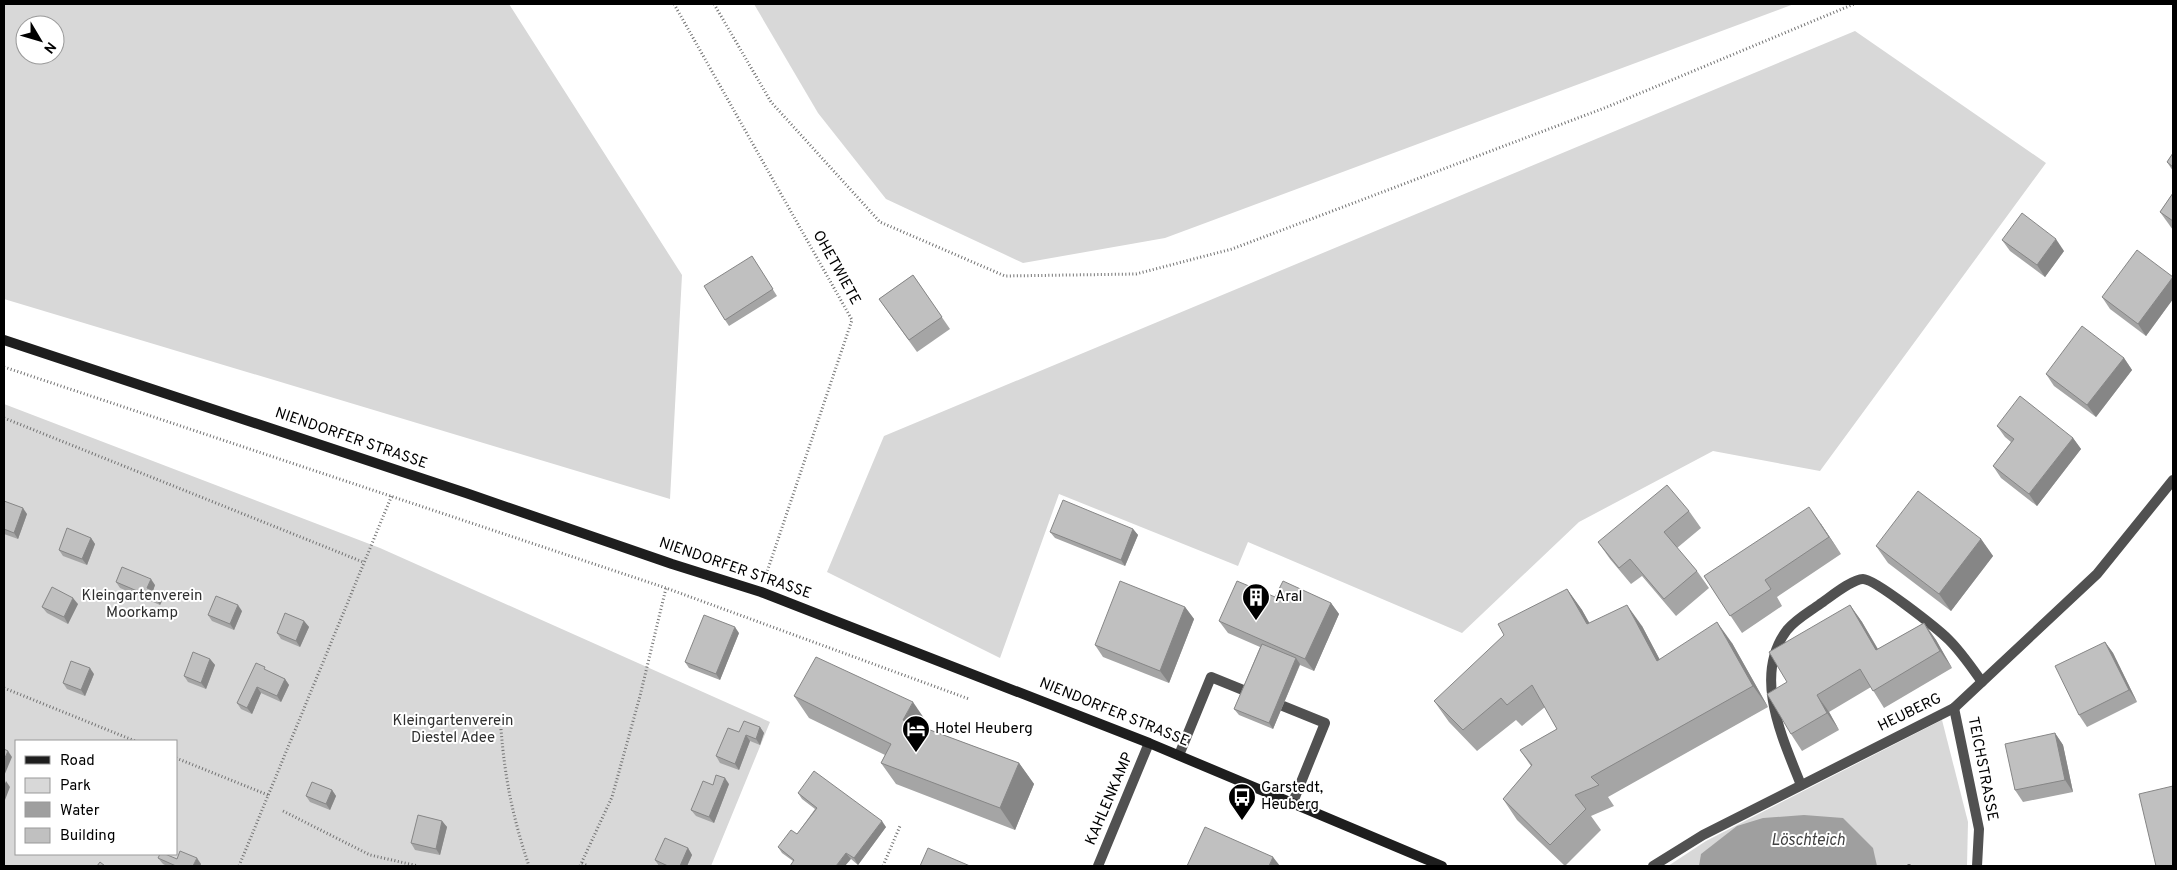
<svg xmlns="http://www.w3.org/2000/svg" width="2177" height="870" viewBox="0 0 2177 870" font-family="Overpass,sans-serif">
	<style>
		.green { fill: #d8d8d8; fill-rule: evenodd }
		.water { fill: #9f9f9f }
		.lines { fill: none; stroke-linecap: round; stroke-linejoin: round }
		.path { stroke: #737373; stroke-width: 3; stroke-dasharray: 1 2.5; stroke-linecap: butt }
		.lane { stroke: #515151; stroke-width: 10 }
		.street { stroke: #515151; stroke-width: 10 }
		.secondary { stroke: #1e1e1e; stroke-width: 10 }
		.wall { fill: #a5a5a5 }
		.shaded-wall { fill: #868686 }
		.building { fill: #c0c0c0; stroke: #868686 }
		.labels { text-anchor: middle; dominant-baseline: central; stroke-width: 4; stroke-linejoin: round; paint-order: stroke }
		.street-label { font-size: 15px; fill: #000; stroke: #fff }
		.park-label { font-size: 15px; fill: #2f2f2f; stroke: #fff }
		.poi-label { font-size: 15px; fill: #000; stroke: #fff; text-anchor: start }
		.water-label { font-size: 16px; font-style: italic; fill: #404040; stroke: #fff }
	</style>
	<rect width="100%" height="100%" fill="#fff"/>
	<g class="green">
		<path d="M 4,4 L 509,4 L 682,275 L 670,499 L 4,299 ZM 25,25 L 55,25 L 55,55 L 25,55 Z"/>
		<polygon points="754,4 1794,4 1165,238 1023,263 886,199 818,113"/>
		<polygon points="1855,31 2046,163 1820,471 1713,451 1579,522 1462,633 1248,542 1238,566 1059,494 1000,658 827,572 884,436"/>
		<path d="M 4,404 L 380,548 L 770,722 L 711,866 L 4,866 ZM 16,741 L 176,741 L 176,854 L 16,854 Z"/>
		<polygon points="1942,720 1968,822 1967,866 1668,866 1706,841"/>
	</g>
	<polygon class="water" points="1804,815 1843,818 1873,848 1877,866 1699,866 1701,854 1737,826 1763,818"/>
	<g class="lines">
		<g class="path">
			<polyline points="674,4 852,320 767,572"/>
			<polyline points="714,4 771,102 880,222 1005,276 1136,274 1232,249 1607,107 1854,4"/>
			<polyline points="4,367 666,588 969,699"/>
			<polyline points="4,418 363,562"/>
			<polyline points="4,688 135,741"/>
			<path d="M 501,729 C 505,780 513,818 529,866"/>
			<polyline points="176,758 268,795"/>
			<polyline points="283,811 370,855 418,866"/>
			<polyline points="582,863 588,866"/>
			<polyline points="1909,864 1909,866"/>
			<polyline points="239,866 392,495"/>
			<polyline points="580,866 612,797 640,696 666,588"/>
			<polyline points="883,866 900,826"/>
		</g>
		<g class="lane">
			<polyline points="1283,706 1325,723 1293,802"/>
			<polyline points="1179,755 1211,677 1248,692"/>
			<path d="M 1801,785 C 1783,739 1752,676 1787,630 C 1796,619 1809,612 1820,604 C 1829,598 1852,579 1863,579 C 1875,579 1938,629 1949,640 C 1962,653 1972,668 1982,682"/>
		</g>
		<g class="street">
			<polyline points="1954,708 1979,829 1977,866"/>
			<polyline points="1098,866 1149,743"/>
			<polyline points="1653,866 1703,835 1954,708 2097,574 2173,480"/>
		</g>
		<polyline class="secondary" points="4,340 466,493 672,564 761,592 1149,743 1442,866"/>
	</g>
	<g class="wall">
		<polygon points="2173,153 2173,171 2167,162"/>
		<polygon points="2173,193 2173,230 2160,212"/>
		<polygon points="2002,240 2064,251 2045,277 2010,251"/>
		<polygon points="752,256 777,296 729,326 725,320"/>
		<polygon points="913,275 950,329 917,352 879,299"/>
		<polygon points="2173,277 2173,299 2146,336 2110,309 2102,297"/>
		<polygon points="2124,358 2132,370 2096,417 2054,386 2046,374"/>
		<polygon points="1997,426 2073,438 2081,449 2037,506 2001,478 1993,466 2011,442 2005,437"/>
		<polygon points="4,501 27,514 18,539 4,534"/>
		<polygon points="1689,511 1701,528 1677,548 1697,571 1709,588 1676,616 1642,576 1631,584 1610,559 1598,542"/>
		<polygon points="1821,524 1841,554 1777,597 1782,606 1742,633 1704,576"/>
		<polygon points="1133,529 1138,535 1125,566 1055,538 1050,532"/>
		<polygon points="91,538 95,544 87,565 63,556 59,550"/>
		<polygon points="1981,539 1993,556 1951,611 1888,563 1876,546"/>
		<polygon points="116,582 155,585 153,590 163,599 160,605 120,588"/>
		<polygon points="1567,589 1582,610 1589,623 1642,626 1660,660 1732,643 1768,707 1608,797 1614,806 1591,816 1601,830 1565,866 1517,820 1503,799 1531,766 1520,750 1557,729 1545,707 1522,726 1516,720 1477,751 1449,722 1434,701"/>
		<polygon points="1275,597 1331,603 1339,614 1314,671 1300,665 1273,729 1239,715 1234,709 1260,647 1228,633 1219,621"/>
		<polygon points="78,604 68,624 47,613 42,607"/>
		<polygon points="1850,605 1862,622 1878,649 1924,623 1936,640 1952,668 1884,708 1871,687 1829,712 1839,730 1802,751 1791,734 1787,682"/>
		<polygon points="1185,607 1194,619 1169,683 1103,657 1095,645"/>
		<polygon points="242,611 234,630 212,621 208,615"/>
		<polygon points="304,621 309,627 300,647 281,639 277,633"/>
		<polygon points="739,633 720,680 689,668 685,662"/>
		<polygon points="2105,642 2113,653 2137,702 2087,727 2079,715"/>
		<polygon points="210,659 215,665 206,689 188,682 184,676"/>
		<polygon points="268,671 285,679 289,685 281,702 261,693 252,714 241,709 237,703"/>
		<polygon points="94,674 85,696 67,689 63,683"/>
		<polygon points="794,696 928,724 925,728 1019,763 1034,784 1015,830 896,784 881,763 885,755 809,718"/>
		<polygon points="760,727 764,733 760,745 750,741 739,770 720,763 716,756 739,732"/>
		<polygon points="2055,733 2063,745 2073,792 2023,802 2015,790"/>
		<polygon points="729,784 714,823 696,816 691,810 713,785"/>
		<polygon points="332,790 336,796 330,810 310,802 306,796"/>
		<polygon points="798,793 886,827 858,865 851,859 793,861 782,853 778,847 797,834 815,809 802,799"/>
		<polygon points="442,821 447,827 440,855 415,850 411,843"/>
		<polygon points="688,848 692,855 687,866 659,866 655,860"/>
		<polygon points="158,858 201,864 200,866 167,866 163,864"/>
	</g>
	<g class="shaded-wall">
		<polygon points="2056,239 2064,251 2045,277 2037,265"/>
		<polygon points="2173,277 2173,299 2146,336 2138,324"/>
		<polygon points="2124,358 2132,370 2096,417 2087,405"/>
		<polygon points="2073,438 2081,449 2037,506 2029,494"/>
		<polygon points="1809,507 1821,524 1841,554 1829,537"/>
		<polygon points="23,508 27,514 18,539 14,533"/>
		<polygon points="1133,529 1138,535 1125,566 1121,560"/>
		<polygon points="91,538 95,544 87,565 82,559"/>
		<polygon points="1981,539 1993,556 1951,611 1939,594"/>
		<polygon points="151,579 155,585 152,594 147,588"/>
		<polygon points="1567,589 1582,610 1602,645 1587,624"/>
		<polygon points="159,593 163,599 160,605 156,599"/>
		<polygon points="73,598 78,604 68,624 64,617"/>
		<polygon points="1331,603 1339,614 1314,671 1305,659"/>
		<polygon points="238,605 242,611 234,630 230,624"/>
		<polygon points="1627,605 1642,626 1672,683 1657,661"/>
		<polygon points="1850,605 1862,622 1888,667 1876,650"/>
		<polygon points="1185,607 1194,619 1169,683 1160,671"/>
		<polygon points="304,621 309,627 300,647 296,641"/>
		<polygon points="1717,622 1732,643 1768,707 1753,686"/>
		<polygon points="1924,623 1936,640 1952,668 1940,651"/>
		<polygon points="735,627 739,633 720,680 716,674"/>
		<polygon points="2105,642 2113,653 2137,702 2129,690"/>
		<polygon points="1296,658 1300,664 1273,729 1269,723"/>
		<polygon points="210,659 215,665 206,689 201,683"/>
		<polygon points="90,668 94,674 85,696 81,690"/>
		<polygon points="285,679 289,685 281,702 277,696"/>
		<polygon points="257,687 261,693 252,714 247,708"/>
		<polygon points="1817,695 1829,712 1839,730 1827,713"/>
		<polygon points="913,702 928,724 918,741 903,720"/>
		<polygon points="760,727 764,733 760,745 756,739"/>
		<polygon points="2055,733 2063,745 2073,792 2065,780"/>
		<polygon points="746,735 750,741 739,770 735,764"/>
		<polygon points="8,751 12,757 4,776 4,760"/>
		<polygon points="1019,763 1034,784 1015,830 1000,808"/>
		<polygon points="725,778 729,784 714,823 709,817"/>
		<polygon points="6,781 10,787 5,800 4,799 4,786"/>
		<polygon points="332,790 336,796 330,810 326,804"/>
		<polygon points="442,821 447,827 440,855 436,849"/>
		<polygon points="882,821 886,827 858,865 854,858"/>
		<polygon points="688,848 692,855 687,866 680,866"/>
		<polygon points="846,853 851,859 845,866 836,866"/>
		<polygon points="1273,857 1280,866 1269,866"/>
		<polygon points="197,858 201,864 200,866 193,866"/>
	</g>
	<g class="building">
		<polygon points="2173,153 2173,167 2167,162"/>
		<polygon points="2173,193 2173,221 2160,212"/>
		<polygon points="2022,213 2056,239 2037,265 2002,240"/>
		<polygon points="2137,250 2173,277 2138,324 2102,297"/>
		<polygon points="752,256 773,289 725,320 704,286"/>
		<polygon points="913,275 942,317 909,340 879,299"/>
		<polygon points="2082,326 2124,358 2087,405 2046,374"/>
		<polygon points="2020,396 2073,438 2029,494 1993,466 2014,439 1997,426"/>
		<polygon points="1667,485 1689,511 1664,532 1697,571 1664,599 1630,559 1619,568 1598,542"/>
		<polygon points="1918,491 1981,539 1939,594 1876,546"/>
		<polygon points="1063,500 1133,529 1121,560 1050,532"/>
		<polygon points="4,501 23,508 14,533 4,529"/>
		<polygon points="1809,507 1829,537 1765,580 1771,589 1730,616 1704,576"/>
		<polygon points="67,528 91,538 82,559 59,550"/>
		<polygon points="122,567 151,579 147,588 159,593 156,599 116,582"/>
		<polygon points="1120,581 1185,607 1160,671 1095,645"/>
		<polygon points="1237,581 1275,597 1283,581 1331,603 1305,659 1219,621"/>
		<polygon points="52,587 73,598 64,617 42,607"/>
		<polygon points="1567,589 1587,624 1627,605 1657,661 1717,622 1753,686 1591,777 1599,785 1575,795 1586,809 1550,845 1503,799 1532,765 1520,750 1557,729 1532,685 1507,705 1501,698 1463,730 1434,701 1504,635 1498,624"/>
		<polygon points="216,596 238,605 230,624 208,615"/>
		<polygon points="1850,605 1876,650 1924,623 1940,651 1873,691 1860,669 1817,695 1827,713 1791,734 1767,694 1787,682 1769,652"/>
		<polygon points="285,613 304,621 296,641 277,633"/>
		<polygon points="704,615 735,627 716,674 685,662"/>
		<polygon points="2105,642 2129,690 2079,715 2055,666"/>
		<polygon points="1262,644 1296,658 1269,723 1234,709"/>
		<polygon points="193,652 210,659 201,683 184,676"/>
		<polygon points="816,657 913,702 903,720 1019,763 1000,808 881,763 891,744 794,696"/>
		<polygon points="71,661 90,668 81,690 63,683"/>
		<polygon points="256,663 265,667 264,669 285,679 277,696 257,687 247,708 237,703"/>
		<polygon points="744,721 760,727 756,739 746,735 735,764 716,756 728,728 739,732"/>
		<polygon points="2055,733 2065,780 2015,790 2005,744"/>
		<polygon points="4,749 8,751 4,760"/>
		<polygon points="814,771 882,821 854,858 846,853 836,866 790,866 794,860 778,847 791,830 797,834 817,808 798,793"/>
		<polygon points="716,775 725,778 709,817 691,810 703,781 713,785"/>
		<polygon points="312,782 332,790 326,804 306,796"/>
		<polygon points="2173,786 2173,866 2156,866 2139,794"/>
		<polygon points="418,815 442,821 436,849 411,843"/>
		<polygon points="1205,827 1273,857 1269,866 1187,866"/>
		<polygon points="665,838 688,848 680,866 668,866 655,860"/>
		<polygon points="928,848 970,866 920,866"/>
		<polygon points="180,851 197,858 193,866 176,866 158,858 160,854 165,854 177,859"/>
		<polygon points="100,862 105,866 97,866"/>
	</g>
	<defs>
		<g id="building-pin" transform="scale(1.4375)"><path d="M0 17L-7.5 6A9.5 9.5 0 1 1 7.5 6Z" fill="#000" stroke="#fff"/><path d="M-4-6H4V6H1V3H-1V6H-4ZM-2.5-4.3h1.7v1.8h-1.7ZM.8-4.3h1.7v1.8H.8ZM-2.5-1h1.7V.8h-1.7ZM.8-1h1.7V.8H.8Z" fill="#fff"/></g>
		<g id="hotel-pin" transform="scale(1.4375)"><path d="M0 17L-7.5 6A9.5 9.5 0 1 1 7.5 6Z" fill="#000" stroke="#fff"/><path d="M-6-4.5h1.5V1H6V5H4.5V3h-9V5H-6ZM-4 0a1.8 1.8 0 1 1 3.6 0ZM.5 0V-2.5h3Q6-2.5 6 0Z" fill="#fff"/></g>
		<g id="bus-pin" transform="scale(1.4375)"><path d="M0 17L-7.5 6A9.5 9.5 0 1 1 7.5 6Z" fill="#000" stroke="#fff"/><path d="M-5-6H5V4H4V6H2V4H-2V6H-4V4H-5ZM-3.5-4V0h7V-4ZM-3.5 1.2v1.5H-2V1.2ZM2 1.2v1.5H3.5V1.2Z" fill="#fff"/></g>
	</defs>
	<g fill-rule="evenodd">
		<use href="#building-pin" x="1256" y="597"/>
		<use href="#hotel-pin" x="916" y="729"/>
		<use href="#bus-pin" x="1242" y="797"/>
	</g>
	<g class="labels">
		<g class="street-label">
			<text transform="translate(836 268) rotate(61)">OHETWIETE</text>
			<text transform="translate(351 439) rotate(19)">NIENDORFER STRASSE</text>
			<text transform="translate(735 569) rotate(19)">NIENDORFER STRASSE</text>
			<text transform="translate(1114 713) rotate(22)">NIENDORFER STRASSE</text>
			<text transform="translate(1910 713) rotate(-26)">HEUBERG</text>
			<text transform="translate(1982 769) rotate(79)">TEICHSTRASSE</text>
			<text transform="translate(1110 799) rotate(-67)">KAHLENKAMP</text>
		</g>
		<g class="park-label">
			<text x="142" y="596">Kleingartenverein<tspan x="142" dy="17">Moorkamp</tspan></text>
			<text x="453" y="721">Kleingartenverein<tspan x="453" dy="17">Diestel Adee</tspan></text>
		</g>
		<g class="poi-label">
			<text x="1275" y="597">Aral</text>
			<text x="935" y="729">Hotel Heuberg</text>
			<text x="1261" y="788">Garstedt,<tspan x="1261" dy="17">Heuberg</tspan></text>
		</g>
		<g class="water-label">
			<text x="1808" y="841">Löschteich</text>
		</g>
	</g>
	<rect width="2177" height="870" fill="none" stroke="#000000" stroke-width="10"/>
	<rect x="15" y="740" width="162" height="115" fill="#ffffff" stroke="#999999"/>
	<rect x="25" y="756" width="25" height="8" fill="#1e1e1e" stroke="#999999"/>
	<text x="60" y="765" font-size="15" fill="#000000">Road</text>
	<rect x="25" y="778" width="25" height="15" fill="#d8d8d8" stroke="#999999"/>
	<text x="60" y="790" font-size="15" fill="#000000">Park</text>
	<rect x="25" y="802" width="25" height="15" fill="#9f9f9f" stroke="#999999"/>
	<text x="60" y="815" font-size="15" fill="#000000">Water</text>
	<rect x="25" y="828" width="25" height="15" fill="#c0c0c0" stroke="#999999"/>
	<text x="60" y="840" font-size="15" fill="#000000">Building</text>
	<g transform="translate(40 40) rotate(128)"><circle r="24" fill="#ffffff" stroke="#999999"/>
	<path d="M0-4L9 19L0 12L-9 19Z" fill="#000000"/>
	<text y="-8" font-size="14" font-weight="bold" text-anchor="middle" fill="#000000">N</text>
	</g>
</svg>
